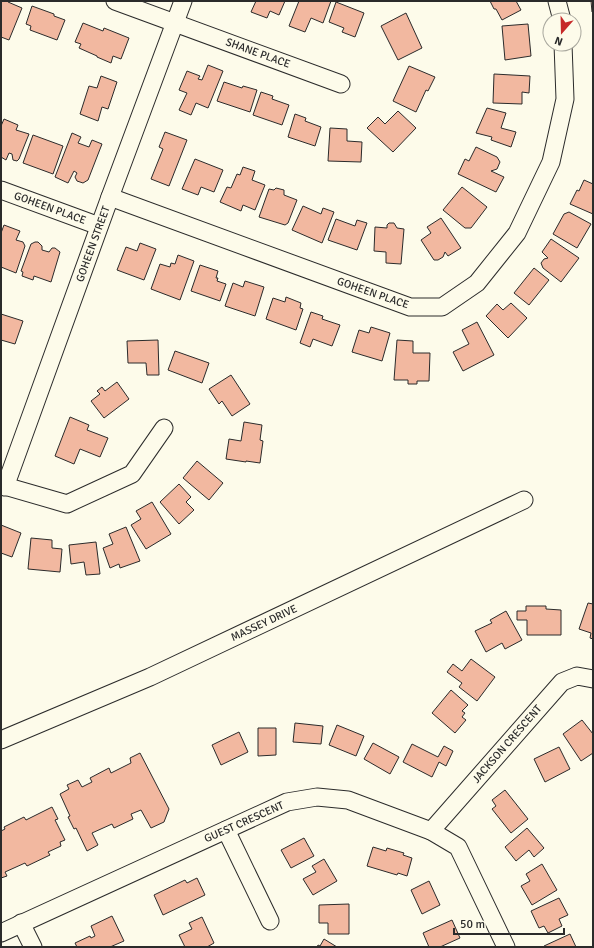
<svg xmlns="http://www.w3.org/2000/svg" width="594" height="948" viewBox="0 0 594 948" font-family="Signika,sans-serif">
	<style>
		.building { fill: #f2b8a0; stroke: #2b2b2b }
		.lines { fill: none; stroke-linecap: round; stroke-linejoin: round }
		.minor-casing { stroke: #2b2b2b; stroke-width: 19 }
		.minor { stroke: #fdfbea; stroke-width: 17 }
		.labels { text-anchor: middle; dominant-baseline: central; stroke-width: 3; stroke-linejoin: round; paint-order: stroke }
		.street-label { font-size: 11px; fill: #2b2b2b; stroke: #fdfbea }
	</style>
	<rect width="100%" height="100%" fill="#fdfbea"/>
	<g class="building">
		<polygon points="1,1 9,1 8,2 22,8 9,40 1,37"/>
		<polygon points="256,1 285,1 279,15 270,11 267,18 251,12"/>
		<polygon points="299,1 331,1 323,23 311,18 305,32 289,26"/>
		<polygon points="490,1 516,1 521,10 502,20 496,9 494,9"/>
		<polygon points="591,1 593,1 593,12 592,12"/>
		<polygon points="336,2 364,13 355,37 342,32 344,28 329,22"/>
		<polygon points="32,6 54,14 54,16 65,20 57,40 30,30 31,26 26,24"/>
		<polygon points="406,13 422,48 398,60 381,26"/>
		<polygon points="83,23 103,31 104,28 129,38 121,59 113,56 111,63 97,57 97,56 79,48 81,44 75,42"/>
		<polygon points="528,24 531,56 505,60 502,26"/>
		<polygon points="208,65 223,71 208,108 196,103 191,115 179,110 187,93 179,90 187,71 200,76 198,79 202,80"/>
		<polygon points="409,66 435,77 428,91 426,90 416,112 393,101"/>
		<polygon points="494,74 530,76 529,93 522,92 522,104 493,103"/>
		<polygon points="101,76 117,82 108,109 102,107 98,121 80,114 89,86 97,88"/>
		<polygon points="224,82 242,88 243,86 257,90 250,112 217,101"/>
		<polygon points="261,92 273,96 272,99 289,105 282,125 253,115"/>
		<polygon points="487,108 506,113 501,128 516,132 511,147 491,140 492,137 476,133"/>
		<polygon points="398,111 416,128 393,152 367,128 378,117 385,124"/>
		<polygon points="295,114 306,118 305,121 321,127 315,146 288,137"/>
		<polygon points="4,119 18,125 16,130 29,134 19,159 17,161 13,160 12,154 9,153 6,160 1,157 1,126"/>
		<polygon points="330,128 347,129 347,141 362,142 361,162 328,161"/>
		<polygon points="165,132 187,140 169,186 151,179 163,149 159,147"/>
		<polygon points="72,133 81,137 78,143 89,147 92,140 102,144 88,180 83,183 77,181 75,177 77,173 74,171 68,183 55,177"/>
		<polygon points="33,135 63,146 53,174 23,163"/>
		<polygon points="476,147 497,157 500,162 497,169 491,171 504,177 496,192 458,174 465,159 469,161"/>
		<polygon points="195,159 223,170 214,192 201,187 198,195 182,189"/>
		<polygon points="243,167 255,171 252,180 265,185 255,210 243,205 241,211 220,202 227,187 231,188 237,174 240,175"/>
		<polygon points="584,180 593,184 593,214 570,204 577,190 579,191"/>
		<polygon points="462,187 487,207 471,228 465,228 443,210"/>
		<polygon points="276,188 284,190 284,195 297,200 288,223 285,225 259,217 269,189 274,190"/>
		<polygon points="303,206 321,214 323,208 334,212 322,243 292,230"/>
		<polygon points="569,212 591,224 577,248 553,234 564,214"/>
		<polygon points="441,218 461,248 448,256 445,252 443,257 438,260 434,260 421,240 431,233 427,227"/>
		<polygon points="336,219 355,226 357,220 367,223 357,250 328,240"/>
		<polygon points="389,223 394,223 397,228 404,229 401,264 386,263 386,252 374,251 375,227 387,228 387,225"/>
		<polygon points="4,225 20,231 16,240 23,242 25,246 16,273 1,267 1,233"/>
		<polygon points="551,239 579,258 561,282 543,268 541,263 544,259 548,258 542,252"/>
		<polygon points="35,242 38,242 42,246 42,250 49,252 52,248 55,248 60,252 51,282 34,276 33,280 22,276 23,272 21,271 31,244"/>
		<polygon points="140,243 156,249 144,280 117,270 126,247 137,251"/>
		<polygon points="178,255 194,261 180,300 151,289 160,264 170,267 171,263 175,264"/>
		<polygon points="200,265 218,271 216,278 218,278 217,281 226,284 220,301 191,291"/>
		<polygon points="534,268 549,280 529,305 514,293"/>
		<polygon points="245,281 264,287 255,316 225,306 233,283 243,287"/>
		<polygon points="286,297 301,303 300,308 303,309 296,330 266,319 273,298 285,302"/>
		<polygon points="511,303 527,318 508,338 486,316 497,304 503,310"/>
		<polygon points="311,312 323,316 322,319 340,325 332,346 313,339 310,347 300,343"/>
		<polygon points="1,314 23,321 15,344 1,340"/>
		<polygon points="477,322 494,355 463,371 453,352 469,344 462,330"/>
		<polygon points="371,327 390,333 382,361 352,352 359,330 369,333"/>
		<polygon points="158,340 159,375 147,375 146,363 128,363 127,341"/>
		<polygon points="397,340 413,341 413,353 430,353 429,381 417,381 417,384 408,384 408,380 394,380"/>
		<polygon points="175,351 209,363 202,383 168,370"/>
		<polygon points="231,375 250,404 232,416 222,401 219,404 209,389"/>
		<polygon points="117,382 129,399 104,418 91,401 100,394 97,391 102,387 105,391"/>
		<polygon points="70,417 89,425 87,430 108,438 100,457 80,449 74,464 55,456"/>
		<polygon points="244,422 262,425 260,440 263,441 260,463 246,461 246,462 226,459 229,439 241,441"/>
		<polygon points="197,461 223,483 209,500 183,478"/>
		<polygon points="179,484 191,497 186,502 194,510 179,524 160,502"/>
		<polygon points="152,502 171,534 146,549 131,525 141,519 136,511"/>
		<polygon points="1,525 21,533 12,557 1,553"/>
		<polygon points="126,527 140,561 120,568 119,564 110,568 103,548 113,544 109,534"/>
		<polygon points="31,538 52,540 52,548 62,549 60,572 28,569"/>
		<polygon points="96,542 100,574 86,575 84,562 71,564 69,545"/>
		<polygon points="588,603 593,604 593,639 590,638 591,633 579,629"/>
		<polygon points="526,606 546,606 546,609 561,610 561,635 527,635 527,620 517,620 517,611 526,611"/>
		<polygon points="506,611 522,640 505,649 502,643 486,652 475,631 492,623 490,620"/>
		<polygon points="471,659 495,677 477,701 459,687 462,683 447,672 453,664 462,671"/>
		<polygon points="451,690 468,705 462,711 465,713 462,717 466,720 455,733 432,713"/>
		<polygon points="582,720 593,734 593,753 581,761 563,734"/>
		<polygon points="295,723 323,726 321,744 293,742"/>
		<polygon points="337,725 364,736 356,756 329,745"/>
		<polygon points="258,728 276,728 276,755 258,756"/>
		<polygon points="239,732 248,752 221,765 212,745"/>
		<polygon points="373,743 399,757 390,774 364,759"/>
		<polygon points="412,744 438,757 444,746 453,751 446,766 439,762 432,777 403,762"/>
		<polygon points="559,747 570,769 545,782 534,759"/>
		<polygon points="140,753 169,809 164,822 151,828 141,810 131,814 133,819 114,828 112,824 92,833 98,845 87,851 76,828 74,829 68,817 70,816 60,794 69,789 67,785 78,780 82,787 92,782 90,778 109,768 111,773 131,763 130,758"/>
		<polygon points="505,790 528,819 511,833 492,809 496,806 492,800"/>
		<polygon points="52,807 58,819 55,820 65,840 60,842 61,846 48,852 50,855 27,866 25,863 5,872 7,876 1,878 1,831 5,829 4,827 24,817 26,820"/>
		<polygon points="527,828 544,848 534,857 529,850 516,861 505,847"/>
		<polygon points="304,838 314,856 291,868 281,850"/>
		<polygon points="373,847 386,851 387,848 404,853 403,855 412,858 407,876 398,873 397,875 367,866"/>
		<polygon points="324,859 337,881 313,895 303,879 316,872 312,866"/>
		<polygon points="542,864 557,890 532,905 521,886 530,881 526,874"/>
		<polygon points="197,878 205,895 163,915 154,895 185,880 187,883"/>
		<polygon points="429,881 440,905 422,914 411,890"/>
		<polygon points="559,898 568,915 559,919 562,926 548,933 544,926 539,928 531,911"/>
		<polygon points="349,904 349,934 328,934 328,923 319,923 319,905"/>
		<polygon points="112,916 124,941 110,947 77,947 75,943 90,936 91,938 95,936 91,926"/>
		<polygon points="202,917 214,943 207,947 185,947 179,935 192,929 189,923"/>
		<polygon points="452,920 460,938 440,947 429,947 423,933"/>
		<polygon points="570,934 576,947 544,947 544,946"/>
		<polygon points="324,939 337,947 317,947 318,945 320,946"/>
	</g>
	<g class="lines">
		<g class="minor-casing">
			<g id="minor">
				<polyline points="115,1 341,84"/>
				<polyline points="557,1 562,20"/>
				<polyline points="1,190 99,226"/>
				<polyline points="110,197 410,307 442,307 477,283 517,233 551,162 565,99 563,44"/>
				<polyline points="1,485 67,504 132,474 164,428"/>
				<polyline points="5,487 110,197 183,1"/>
				<polyline points="1,740 150,677 524,500"/>
				<polyline points="226,830 270,921"/>
				<polyline points="431,831 562,682 577,676 593,679"/>
				<polyline points="21,923 33,947"/>
				<polyline points="1,933 287,802 317,797 348,800 431,831 458,847 506,947"/>
			</g>
		</g>
		<use href="#minor" class="minor"/>
	</g>
	<g class="labels">
		<g class="street-label">
			<text transform="translate(258 53) rotate(20)">SHANE PLACE</text>
			<text transform="translate(50 208) rotate(20)">GOHEEN PLACE</text>
			<text transform="translate(93 244) rotate(-70)">GOHEEN STREET</text>
			<text transform="translate(373 293) rotate(19)">GOHEEN PLACE</text>
			<text transform="translate(264 623) rotate(-25)">MASSEY DRIVE</text>
			<text transform="translate(507 744) rotate(-49)">JACKSON CRESCENT</text>
			<text transform="translate(244 822) rotate(-24)">GUEST CRESCENT</text>
		</g>
	</g>
	<rect width="594" height="948" fill="none" stroke="#2b2b2b" stroke-width="4"/>
	<g transform="translate(562 32) rotate(200)"><circle r="19" fill="#fdfbea" stroke="#a9a89e"/>
	<path d="M0-3L7 15L0 10L-7 15Z" fill="#c62828"/>
	<text y="-6" font-size="11" font-weight="bold" text-anchor="middle" fill="#2b2b2b">N</text>
	</g>
	<path d="M454 928v6h110v-6" fill="none" stroke="#2b2b2b" stroke-width="2"/>
	<text x="460" y="928" font-size="12" fill="#2b2b2b" stroke="#fdfbea" stroke-width="3" paint-order="stroke">50 m</text>
</svg>
